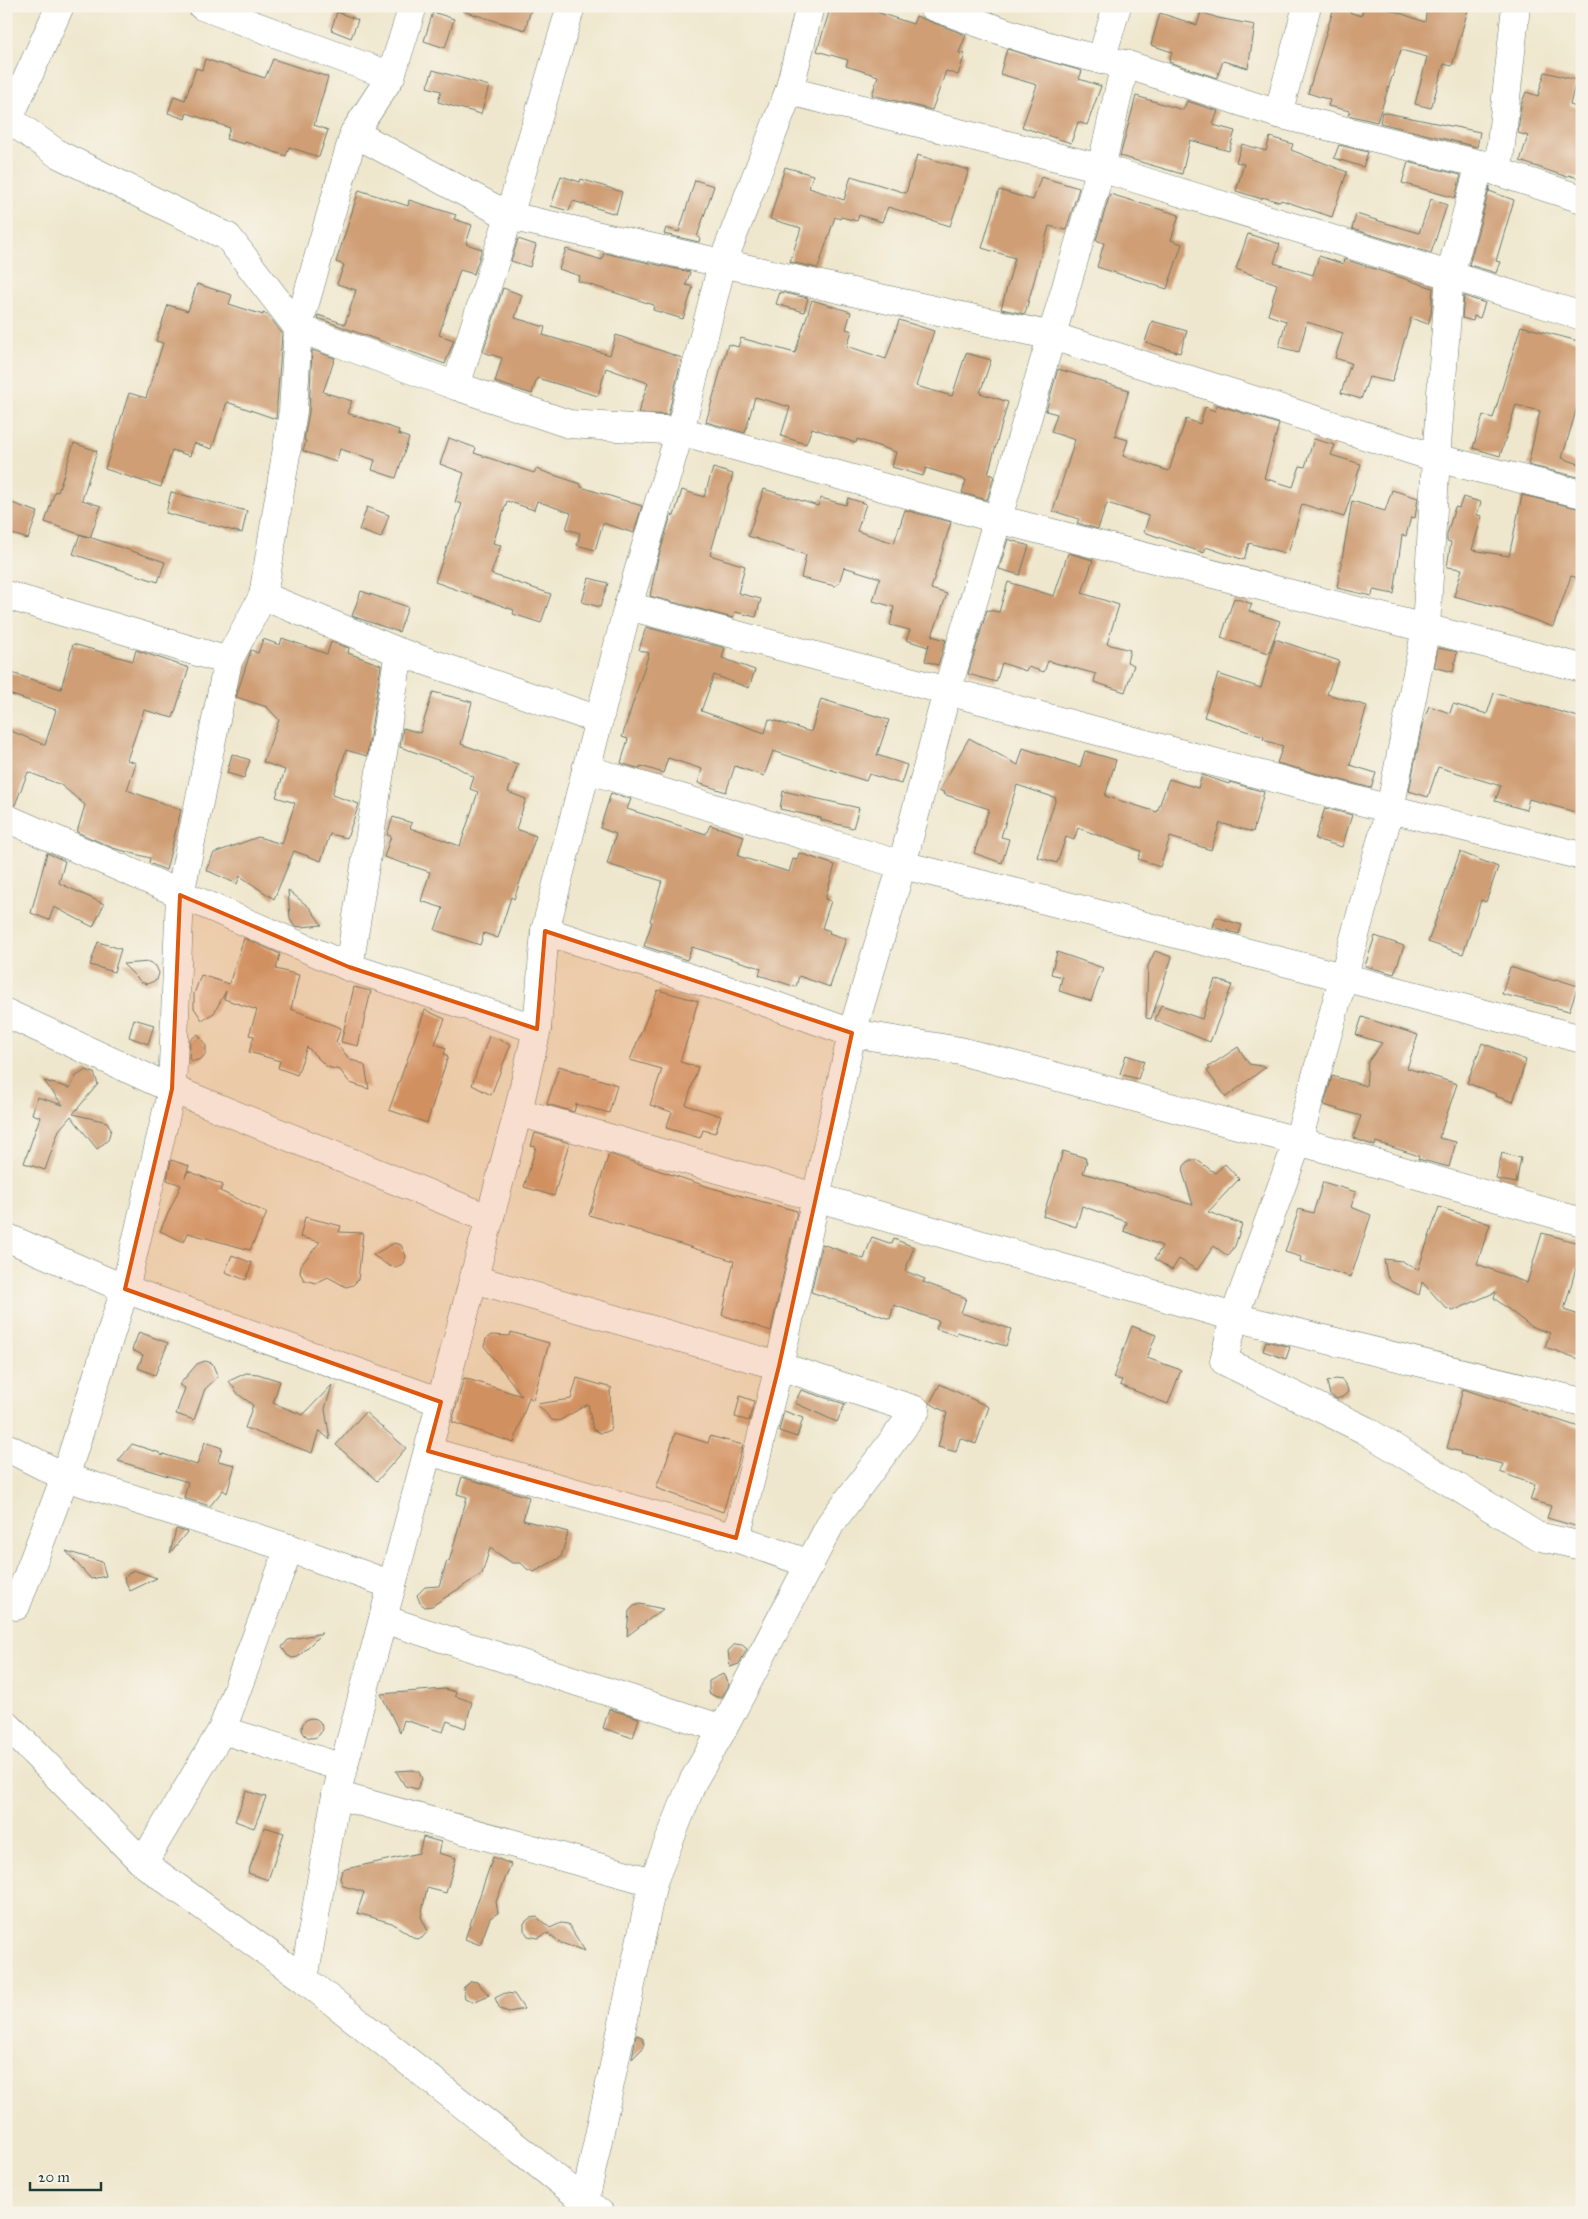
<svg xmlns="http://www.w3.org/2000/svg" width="1588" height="2219" viewBox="0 0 1588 2219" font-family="'IM FELL Great Primer',serif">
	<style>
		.building { fill: #cf9e75 }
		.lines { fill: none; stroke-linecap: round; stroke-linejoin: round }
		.minor-casing { stroke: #68786a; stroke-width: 29 }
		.tertiary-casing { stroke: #68786a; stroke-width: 29 }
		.minor { stroke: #fff; stroke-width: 28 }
		.tertiary { stroke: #fff; stroke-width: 28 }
		.marked { fill: #de580e; fill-opacity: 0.2; stroke: #de580e; stroke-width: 4; stroke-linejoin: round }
	</style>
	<rect width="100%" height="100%" fill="#f7f3e8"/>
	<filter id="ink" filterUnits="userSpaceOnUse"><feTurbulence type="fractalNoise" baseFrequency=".02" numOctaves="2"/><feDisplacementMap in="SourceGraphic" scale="10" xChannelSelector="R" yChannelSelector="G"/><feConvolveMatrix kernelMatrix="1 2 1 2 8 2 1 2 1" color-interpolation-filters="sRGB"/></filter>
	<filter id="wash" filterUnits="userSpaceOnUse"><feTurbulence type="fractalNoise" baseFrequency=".0096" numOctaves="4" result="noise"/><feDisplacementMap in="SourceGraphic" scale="20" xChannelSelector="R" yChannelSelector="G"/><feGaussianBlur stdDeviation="1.12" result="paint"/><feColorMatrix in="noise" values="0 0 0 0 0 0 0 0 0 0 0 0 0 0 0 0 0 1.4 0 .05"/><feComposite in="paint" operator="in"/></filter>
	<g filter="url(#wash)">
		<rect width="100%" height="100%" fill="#efe7cd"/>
		<g id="blocks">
			<g class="building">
				<polygon points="464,6 532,6 525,30 463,11"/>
				<polygon points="831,6 858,6 913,24 916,16 966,35 959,53 965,54 958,75 946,71 932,110 872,95 878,76 846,66 848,60 817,51"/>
				<polygon points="1364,6 1380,6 1425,22 1427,6 1469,6 1452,66 1444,64 1431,108 1415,104 1427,57 1401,50 1377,122 1348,115 1350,111 1328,106 1330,100 1308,93 1334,7 1361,16"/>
				<polygon points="337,12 358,20 351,38 331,30"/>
				<polygon points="433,12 454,19 445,48 424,41"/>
				<polygon points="1201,12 1218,18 1255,25 1248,68 1223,61 1217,78 1169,62 1172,52 1151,45 1160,13 1197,25"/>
				<polygon points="1007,49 1082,71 1079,79 1101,86 1087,125 1078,122 1071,143 1022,127 1037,85 1000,74"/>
				<polygon points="205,59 265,78 273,59 328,77 314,125 328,130 319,157 289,147 286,156 245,142 244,144 226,139 230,128 187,113 185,119 168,113 174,96 185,100 196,68 202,70"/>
				<polygon points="433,70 489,86 481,114 438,102 441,91 427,87"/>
				<polygon points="1545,72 1576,80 1570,105 1582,109 1582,179 1568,175 1567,177 1520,161 1528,136 1518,133 1521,105 1526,92 1538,96"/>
				<polygon points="1136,96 1183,110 1187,101 1218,111 1213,125 1235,131 1229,151 1190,140 1182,174 1120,156"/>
				<polygon points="1382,112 1480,132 1477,147 1380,123"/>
				<polygon points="1270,137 1293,144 1291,150 1347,172 1332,217 1281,200 1280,202 1262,197 1262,199 1236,191 1244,164 1236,162 1242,144 1266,151"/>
				<polygon points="1339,145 1368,152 1363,167 1334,158"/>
				<polygon points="917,155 969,170 950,226 888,207 882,222 859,215 857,221 841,217 840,219 835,217 818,268 790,262 801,228 770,219 785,167 813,175 809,188 844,200 851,176 906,193"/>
				<polygon points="1408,162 1461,175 1455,198 1402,183"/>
				<polygon points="561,176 580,182 581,179 622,192 616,214 573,201 569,211 551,206"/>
				<polygon points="1041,177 1079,188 1066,230 1049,226 1025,314 1001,309 1015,258 982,248 999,190 1033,200"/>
				<polygon points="695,180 714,186 697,237 700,238 699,242 664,234 666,228 679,232"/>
				<polygon points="1490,186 1489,191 1514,200 1496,261 1500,262 1496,273 1469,265"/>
				<polygon points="359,190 408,206 409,200 456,215 454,219 472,225 466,244 482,249 474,274 460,270 439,335 454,340 445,364 317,318 318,315 345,324 356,290 337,284 344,265 336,262"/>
				<polygon points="1110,194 1179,215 1171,240 1182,244 1167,289 1097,267 1104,243 1096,240"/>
				<polygon points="1431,199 1447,205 1431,253 1352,229 1356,214 1419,233"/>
				<polygon points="1248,234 1280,244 1274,263 1313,275 1319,256 1343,264 1344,259 1433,288 1431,314 1428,324 1411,318 1392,382 1369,377 1361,399 1341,393 1351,363 1335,358 1343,333 1307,322 1299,352 1279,347 1286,321 1268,315 1277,284 1236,269"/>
				<polygon points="518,239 536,245 530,267 511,261"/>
				<polygon points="566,249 602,260 604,253 690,272 686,285 693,287 683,319 653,310 654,305 578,281 580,276 559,269"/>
				<polygon points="197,284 232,295 229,304 263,315 263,313 268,315 282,333 276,419 227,402 212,449 194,443 190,456 172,450 161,487 105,469 129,393 146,398 163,343 156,341 168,305 188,311"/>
				<polygon points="503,288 522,295 515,318 545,327 543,335 610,355 616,335 682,358 668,415 638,413 648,383 606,368 598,396 537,378 532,394 495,382 502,358 483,352"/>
				<polygon points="780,292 808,298 804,312 776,304"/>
				<polygon points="1464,296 1485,303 1480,318 1474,316 1473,321 1462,318"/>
				<polygon points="812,300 851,312 846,329 852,331 847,346 886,359 899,320 934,331 916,386 952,396 966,353 991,360 980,393 1008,402 988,474 994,476 987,500 962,493 966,480 926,468 923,476 892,467 896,452 857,439 856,443 812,428 806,444 781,436 790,407 755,397 745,433 706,422 728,344 738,347 741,338 795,353"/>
				<polygon points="1152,321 1187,331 1180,353 1145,342"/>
				<polygon points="1521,326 1582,342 1582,391 1562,458 1582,465 1582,478 1528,465 1540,411 1516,405 1500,456 1473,448 1483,415 1493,418"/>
				<polygon points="312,350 335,358 323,392 352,401 347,413 399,430 398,434 409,438 396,478 372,470 375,460 340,449 336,462 303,451 306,441 304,440 309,412"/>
				<polygon points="1058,369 1129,390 1115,436 1128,440 1123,456 1169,471 1186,419 1200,424 1205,407 1215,411 1217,405 1279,424 1264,478 1293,487 1300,466 1305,467 1314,439 1335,445 1331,455 1361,464 1344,517 1302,504 1288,554 1249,543 1244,560 1206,547 1204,553 1144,532 1149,516 1107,503 1098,529 1077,523 1079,519 1053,511 1075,440 1051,432 1057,414 1046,411"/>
				<polygon points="449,438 476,448 474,453 534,473 536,469 581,484 581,487 642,506 634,533 603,523 595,550 577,545 580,533 566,529 571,513 537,501 534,510 507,501 493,543 501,545 491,574 551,594 541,623 513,614 514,610 435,582 462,504 455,502 464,473 440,464"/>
				<polygon points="74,443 97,451 82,500 101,506 90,538 45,522 55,491 58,492"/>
				<polygon points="713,468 733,474 710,555 745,566 738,593 761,599 756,617 735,612 733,618 650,596 657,562 671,515 674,516 682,490 704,497"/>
				<polygon points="764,489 818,506 821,498 846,505 848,498 866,504 857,531 894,543 905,510 951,522 931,589 947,594 932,636 946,640 938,665 925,661 929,644 928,647 906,640 910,630 890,625 894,607 873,601 880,578 844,567 839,583 835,586 801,578 806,555 748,536"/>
				<polygon points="1392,490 1418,498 1415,518 1411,517 1406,536 1402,535 1394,594 1373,590 1372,596 1337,588 1352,501 1385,511"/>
				<polygon points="171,492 247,511 242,533 166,513"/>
				<polygon points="1522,495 1582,509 1582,579 1571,576 1553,627 1507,610 1454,596 1462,569 1447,567 1451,542 1447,541 1447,534 1455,507 1459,508 1463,497 1481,502 1477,515 1482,516 1472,550 1509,556"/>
				<polygon points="6,501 38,512 28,539 6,532"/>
				<polygon points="367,507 389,515 381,538 359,530"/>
				<polygon points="80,534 165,562 158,582 73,554"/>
				<polygon points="1008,539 1029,546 1020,575 999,569"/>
				<polygon points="1068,553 1093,560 1082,593 1119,605 1107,644 1130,650 1127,662 1134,665 1125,692 1094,682 1096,674 1048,661 1044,672 1028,667 1026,671 1002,663 996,682 968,674 987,610 999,612 1008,582 1054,596"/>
				<polygon points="589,578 608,583 600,607 582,602"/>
				<polygon points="361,591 408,607 399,632 352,616"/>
				<polygon points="1234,598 1252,604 1249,611 1280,621 1269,653 1221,638"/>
				<polygon points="646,627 725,648 722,658 755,670 749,688 714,675 701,711 765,733 769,719 811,732 821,699 889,720 877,755 907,765 901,784 869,774 866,781 773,751 764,776 735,766 726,792 698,783 702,769 668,758 663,773 641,766 640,769 621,763 628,739 622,737 649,653 639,650"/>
				<polygon points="282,638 327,654 331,642 349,648 348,653 381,665 367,756 346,750 332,795 359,804 347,838 330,834 321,861 294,851 274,899 240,876 237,884 206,870 214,853 258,837 282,844 295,803 276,797 285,770 263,762 279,720 267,707 236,697 251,650 258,653 263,639 280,645"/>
				<polygon points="1275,639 1339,661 1327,694 1367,706 1350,765 1376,773 1371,788 1277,763 1283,746 1263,740 1264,737 1204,717 1218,674 1261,688"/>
				<polygon points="73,644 133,661 136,650 189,668 173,718 144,710 127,760 136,763 127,790 181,810 166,870 149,863 150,858 113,848 77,832 85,805 61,785 28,772 15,805 6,803 6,729 45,745 56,710 6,693 6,671 61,689"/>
				<polygon points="1438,648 1457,652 1453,672 1434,667"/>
				<polygon points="433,692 472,702 461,744 518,764 508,792 526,799 516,829 536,836 514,899 511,897 498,938 484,933 480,945 435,930 443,908 421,901 430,872 384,857 391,836 387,835 393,817 412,823 410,828 460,846 478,792 470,789 474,777 455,766 400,747 403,728 420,733"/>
				<polygon points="1494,693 1582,718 1582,814 1529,799 1526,810 1495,801 1501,786 1438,767 1428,797 1409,791 1422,726 1429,706 1450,713 1453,704 1487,714"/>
				<polygon points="969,738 1018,765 1023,748 1080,767 1085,751 1116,760 1105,796 1157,812 1169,779 1198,788 1202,775 1229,784 1230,782 1264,792 1253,832 1220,823 1211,850 1170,837 1160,867 1138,859 1141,851 1078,828 1074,840 1066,837 1057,863 1037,857 1056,798 1017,785 1001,837 1009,839 1002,863 974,853 989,809 943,794 944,792 939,791"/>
				<polygon points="232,754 250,760 244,778 227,773"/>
				<polygon points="783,791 859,808 853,828 821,820 821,818 780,809"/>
				<polygon points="611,793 631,799 627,809 706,834 710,825 744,836 738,856 789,872 793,859 797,860 799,853 835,865 825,899 831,901 822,928 830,931 829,933 846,939 830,987 799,976 796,987 759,975 761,968 692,947 687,960 644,946 652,922 650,921 662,881 607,864 616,834 600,828"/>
				<polygon points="1325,808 1352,815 1342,847 1315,839"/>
				<polygon points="1460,852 1498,867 1486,902 1481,900 1463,954 1428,942"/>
				<polygon points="47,853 65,861 59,883 104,904 93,927 54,907 49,920 31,913"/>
				<polygon points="288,890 310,908 322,925 302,927 294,926 290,919"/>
				<polygon points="1216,917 1242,925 1239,934 1213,927"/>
				<polygon points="1375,936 1404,946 1394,974 1365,966"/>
				<polygon points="244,938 280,954 276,969 299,975 291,1009 341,1028 336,1042 350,1060 359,1062 365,1066 369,1089 350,1083 340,1070 327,1067 307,1047 297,1075 278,1068 280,1061 249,1052 254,1036 249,1035 257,1010 224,999 226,991 214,1013 202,1020 194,1008 194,994 201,975 229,984"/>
				<polygon points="98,942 121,949 114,972 90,965"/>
				<polygon points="1155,951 1172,957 1151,1019 1146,1018 1148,966"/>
				<polygon points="1057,952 1103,968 1091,1001 1059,991 1062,977 1051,974"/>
				<polygon points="149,962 156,966 159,973 157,980 147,984 141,982 123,964"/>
				<polygon points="1510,967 1555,981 1556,979 1578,986 1569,1011 1502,994"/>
				<polygon points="1215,979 1232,985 1210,1042 1155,1020 1161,1005 1202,1019"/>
				<polygon points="354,987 371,991 358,1046 341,1042"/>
				<polygon points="658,990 698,1001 693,1018 694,1018 680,1062 698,1067 686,1105 721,1116 715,1133 703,1130 700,1138 666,1128 672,1112 650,1105 662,1069 630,1060"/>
				<polygon points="425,1010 445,1019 435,1044 446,1048 444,1054 448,1056 427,1123 389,1110"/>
				<polygon points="1362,1017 1418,1035 1407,1068 1457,1084 1439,1138 1456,1142 1449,1167 1418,1159 1419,1156 1376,1142 1375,1146 1353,1138 1361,1116 1324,1105 1332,1076 1366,1086 1368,1062 1382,1043 1356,1035"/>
				<polygon points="134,1019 154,1025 148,1044 129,1037"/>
				<polygon points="198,1034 206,1046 206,1053 201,1059 194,1061 189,1059 190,1040"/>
				<polygon points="489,1036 511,1044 491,1095 472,1085"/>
				<polygon points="1482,1043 1526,1060 1513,1102 1495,1096 1496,1094 1467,1083"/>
				<polygon points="1238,1047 1249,1064 1266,1067 1226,1097 1207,1071 1210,1069 1208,1067"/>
				<polygon points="1126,1055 1144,1061 1138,1079 1120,1074"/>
				<polygon points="559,1066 617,1085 609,1113 576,1104 574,1112 547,1104"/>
				<polygon points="86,1070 94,1073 98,1084 73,1114 107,1122 111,1129 108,1140 97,1149 71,1116 59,1130 45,1170 24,1163 40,1117 32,1114 37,1097 63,1105 44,1081 70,1088 76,1076"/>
				<polygon points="535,1133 569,1143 554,1196 524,1187 536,1147 531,1146"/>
				<polygon points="1063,1151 1086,1158 1085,1161 1087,1161 1083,1173 1193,1205 1183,1173 1184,1166 1190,1160 1197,1160 1215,1173 1225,1164 1239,1179 1208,1212 1242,1224 1235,1246 1228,1256 1214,1246 1197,1270 1179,1259 1172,1270 1155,1259 1162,1246 1124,1231 1127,1222 1082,1206 1076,1227 1043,1216"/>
				<polygon points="1502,1153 1521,1158 1516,1183 1496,1179"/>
				<polygon points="609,1154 712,1188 797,1211 771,1331 722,1315 734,1261 589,1215"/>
				<polygon points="171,1160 189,1166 185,1177 188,1171 223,1185 220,1191 267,1213 250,1250 188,1233 184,1242 160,1231 181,1185 167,1180"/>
				<polygon points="1323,1182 1356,1192 1351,1207 1371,1215 1351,1277 1300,1261 1301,1257 1285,1252 1299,1209 1313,1213"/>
				<polygon points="1439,1207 1490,1224 1477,1264 1527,1283 1542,1233 1582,1244 1582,1270 1576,1268 1564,1310 1582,1316 1582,1360 1545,1347 1550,1333 1530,1326 1494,1298 1496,1292 1453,1311 1446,1308 1422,1282 1419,1295 1392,1282 1387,1276 1384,1259 1402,1261 1418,1270"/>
				<polygon points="305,1217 341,1226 339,1232 363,1233 358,1280 353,1285 346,1287 328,1277 316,1283 304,1280 300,1273 301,1265 320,1242 300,1237"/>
				<polygon points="872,1237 892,1244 894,1239 914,1247 905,1271 925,1279 923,1282 966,1298 961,1313 1011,1329 1006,1346 957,1332 956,1335 936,1329 939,1321 894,1305 890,1319 811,1292 822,1244 864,1259"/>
				<polygon points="394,1243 401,1245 406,1256 404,1263 397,1267 389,1266 373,1255"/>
				<polygon points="232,1255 252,1263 246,1280 225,1272"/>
				<polygon points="1132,1326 1156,1335 1147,1358 1181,1370 1168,1404 1120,1385 1122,1380 1113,1378"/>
				<polygon points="139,1332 168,1343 155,1375 138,1368 143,1355 132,1350"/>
				<polygon points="511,1332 549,1343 533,1400 529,1397 514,1443 452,1422 464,1378 522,1396 484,1346 486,1339 491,1335 510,1336"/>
				<polygon points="1266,1341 1290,1347 1286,1359 1263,1351"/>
				<polygon points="205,1361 212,1363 218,1377 205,1389 194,1420 176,1414 185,1388 179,1385 197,1364"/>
				<polygon points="246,1373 258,1374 280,1381 273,1403 303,1415 332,1385 325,1409 330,1440 319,1430 312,1453 245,1428 253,1405 238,1394 229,1381"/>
				<polygon points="577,1378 612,1388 610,1390 611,1425 610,1430 606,1432 600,1433 593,1429 588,1404 559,1421 552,1420 537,1404 571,1399"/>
				<polygon points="1336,1379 1342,1380 1347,1387 1348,1392 1344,1396 1337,1399 1330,1395 1327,1382"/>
				<polygon points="940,1384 989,1407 976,1444 960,1438 956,1452 938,1447 947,1413 930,1403"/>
				<polygon points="1463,1389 1582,1428 1582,1528 1547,1518 1551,1506 1530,1500 1535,1485 1500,1472 1503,1464 1460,1454 1461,1452 1447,1448"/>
				<polygon points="801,1390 845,1404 837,1422 795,1403"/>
				<polygon points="740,1396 754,1401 749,1421 735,1417"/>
				<polygon points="784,1411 803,1418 797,1437 779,1431"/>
				<polygon points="365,1412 406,1448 377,1481 336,1445"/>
				<polygon points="675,1433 708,1443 710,1436 743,1445 723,1512 656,1488 662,1472 663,1472"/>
				<polygon points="205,1442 222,1448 218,1461 235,1465 227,1493 223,1490 210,1506 184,1498 188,1482 118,1461 132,1444 160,1453 162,1456 163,1454 197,1465"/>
				<polygon points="462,1477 529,1497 523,1520 568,1532 561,1557 534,1572 527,1569 521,1563 512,1563 490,1548 482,1574 432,1606 425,1607 420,1603 417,1595 425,1587 439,1586 447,1561 449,1562 467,1497 457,1494"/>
				<polygon points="176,1529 187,1532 170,1553"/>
				<polygon points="66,1551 102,1562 106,1576 91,1579"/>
				<polygon points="133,1570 157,1578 130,1591 124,1578"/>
				<polygon points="640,1604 663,1609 627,1636 629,1611 634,1606"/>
				<polygon points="322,1633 298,1657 292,1658 287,1655 282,1647 288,1640"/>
				<polygon points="735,1644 742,1645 747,1649 739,1664 730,1667 728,1651"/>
				<polygon points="723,1674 729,1685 722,1697 716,1697 709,1693 709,1681"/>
				<polygon points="445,1689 456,1692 455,1696 472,1702 465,1728 447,1721 443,1732 404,1720 400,1733 381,1694"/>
				<polygon points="609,1709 639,1718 633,1738 603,1728"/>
				<circle cx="312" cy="1728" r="10"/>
				<polygon points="413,1770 419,1772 422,1779 417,1789 405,1786 396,1771"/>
				<polygon points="246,1791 266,1797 254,1828 235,1821"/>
				<polygon points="265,1827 284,1833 268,1880 248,1873"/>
				<polygon points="423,1837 441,1842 438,1853 456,1858 446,1893 427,1888 421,1917 428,1931 422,1938 416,1939 392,1923 357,1913 364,1892 343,1886 340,1878 342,1871 346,1869 419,1853"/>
				<polygon points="493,1857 511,1864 496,1902 498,1913 490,1918 480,1945 465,1939"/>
				<polygon points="537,1917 550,1928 561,1923 568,1924 585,1951 558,1942 548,1933 538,1938 528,1936 524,1930 524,1923 530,1918"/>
				<polygon points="471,1981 477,1982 489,1995 473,2002 465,1998 463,1988"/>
				<polygon points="505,1993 514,1994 524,2009 509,2012 500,2009 495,1998"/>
				<polygon points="636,2035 642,2037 645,2043 643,2048 632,2059"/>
			</g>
		</g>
	</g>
	<g filter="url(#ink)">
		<use href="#blocks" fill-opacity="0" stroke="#68786a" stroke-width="1"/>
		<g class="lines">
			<g class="minor-casing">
				<g id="minor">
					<polyline points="202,6 391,76"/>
					<path d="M 932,6 C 995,29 1059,53 1125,64 L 1278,114 L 1480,164 L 1498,172 L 1582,199"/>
					<polyline points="1101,60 1117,6"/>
					<polyline points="789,91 1101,168 1582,316"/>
					<polyline points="1278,114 1307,6"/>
					<polyline points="6,117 58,154 228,237 298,328 456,386 569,424 680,431 997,519 1582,668"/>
					<polyline points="354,133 509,216 1052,336 1436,458 1582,494"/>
					<polyline points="1480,164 1450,275 1436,458 1426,628 1390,809 1298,1141 1234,1317 1224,1361 1365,1430 1537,1536 1582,1546"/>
					<polyline points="1498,172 1516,6"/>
					<polyline points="456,386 509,216 571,6"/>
					<polyline points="6,595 228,661"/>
					<polyline points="263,596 399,652 599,720"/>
					<polyline points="628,606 1390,809 1582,856"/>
					<polyline points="586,769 902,865 1006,890 1582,1039"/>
					<polyline points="6,818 349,967 537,1029"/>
					<polyline points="545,931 762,1001 852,1033 960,1051 1298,1141 1582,1222"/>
					<polyline points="349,967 399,652"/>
					<polyline points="6,1013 172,1089 490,1219"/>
					<polyline points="518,1112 1234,1317 1582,1402"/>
					<polyline points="6,1237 125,1289 441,1402"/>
					<polyline points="474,1279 779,1366 916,1410 831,1523 723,1729 693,1781 653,1882 585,2201"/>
					<polyline points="6,1447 65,1477 289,1548 392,1585"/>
					<polyline points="428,1451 736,1538 810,1564"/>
					<polyline points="736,1538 779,1366 852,1033 902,865 947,691 1101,168 1125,64"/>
					<polyline points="16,1606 65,1477 125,1289 172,1089 180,895 228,661 263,596 293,411 298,328 354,133 391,76 413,6"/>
					<polyline points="383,1619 723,1729"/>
					<polyline points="222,1730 344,1768"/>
					<polyline points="336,1795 653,1882"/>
					<polyline points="143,1863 222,1730 289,1548"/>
					<polyline points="304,1979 336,1795 518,1112 537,1029 545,931 628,606 680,431 722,264 789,91 810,6"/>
				</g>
			</g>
			<g class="tertiary-casing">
				<g id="tertiary">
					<polyline points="6,125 60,6"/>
					<polyline points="6,1724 143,1863 304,1979 600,2213"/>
				</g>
			</g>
			<use href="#minor" class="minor"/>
			<use href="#tertiary" class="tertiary"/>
		</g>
	</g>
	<path class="marked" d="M 180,895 L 349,967 L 537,1029 L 545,931 L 852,1033 L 779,1366 L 736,1538 L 428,1451 L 441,1402 L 125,1289 L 172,1089 Z"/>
	<rect width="1588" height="2219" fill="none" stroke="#f7f3e8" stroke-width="25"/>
	<path d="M30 2182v8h71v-8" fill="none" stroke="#1f3d34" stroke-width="2.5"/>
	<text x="38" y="2182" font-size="15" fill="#1f3d34" stroke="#f7f3e8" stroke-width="4" paint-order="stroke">20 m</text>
</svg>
